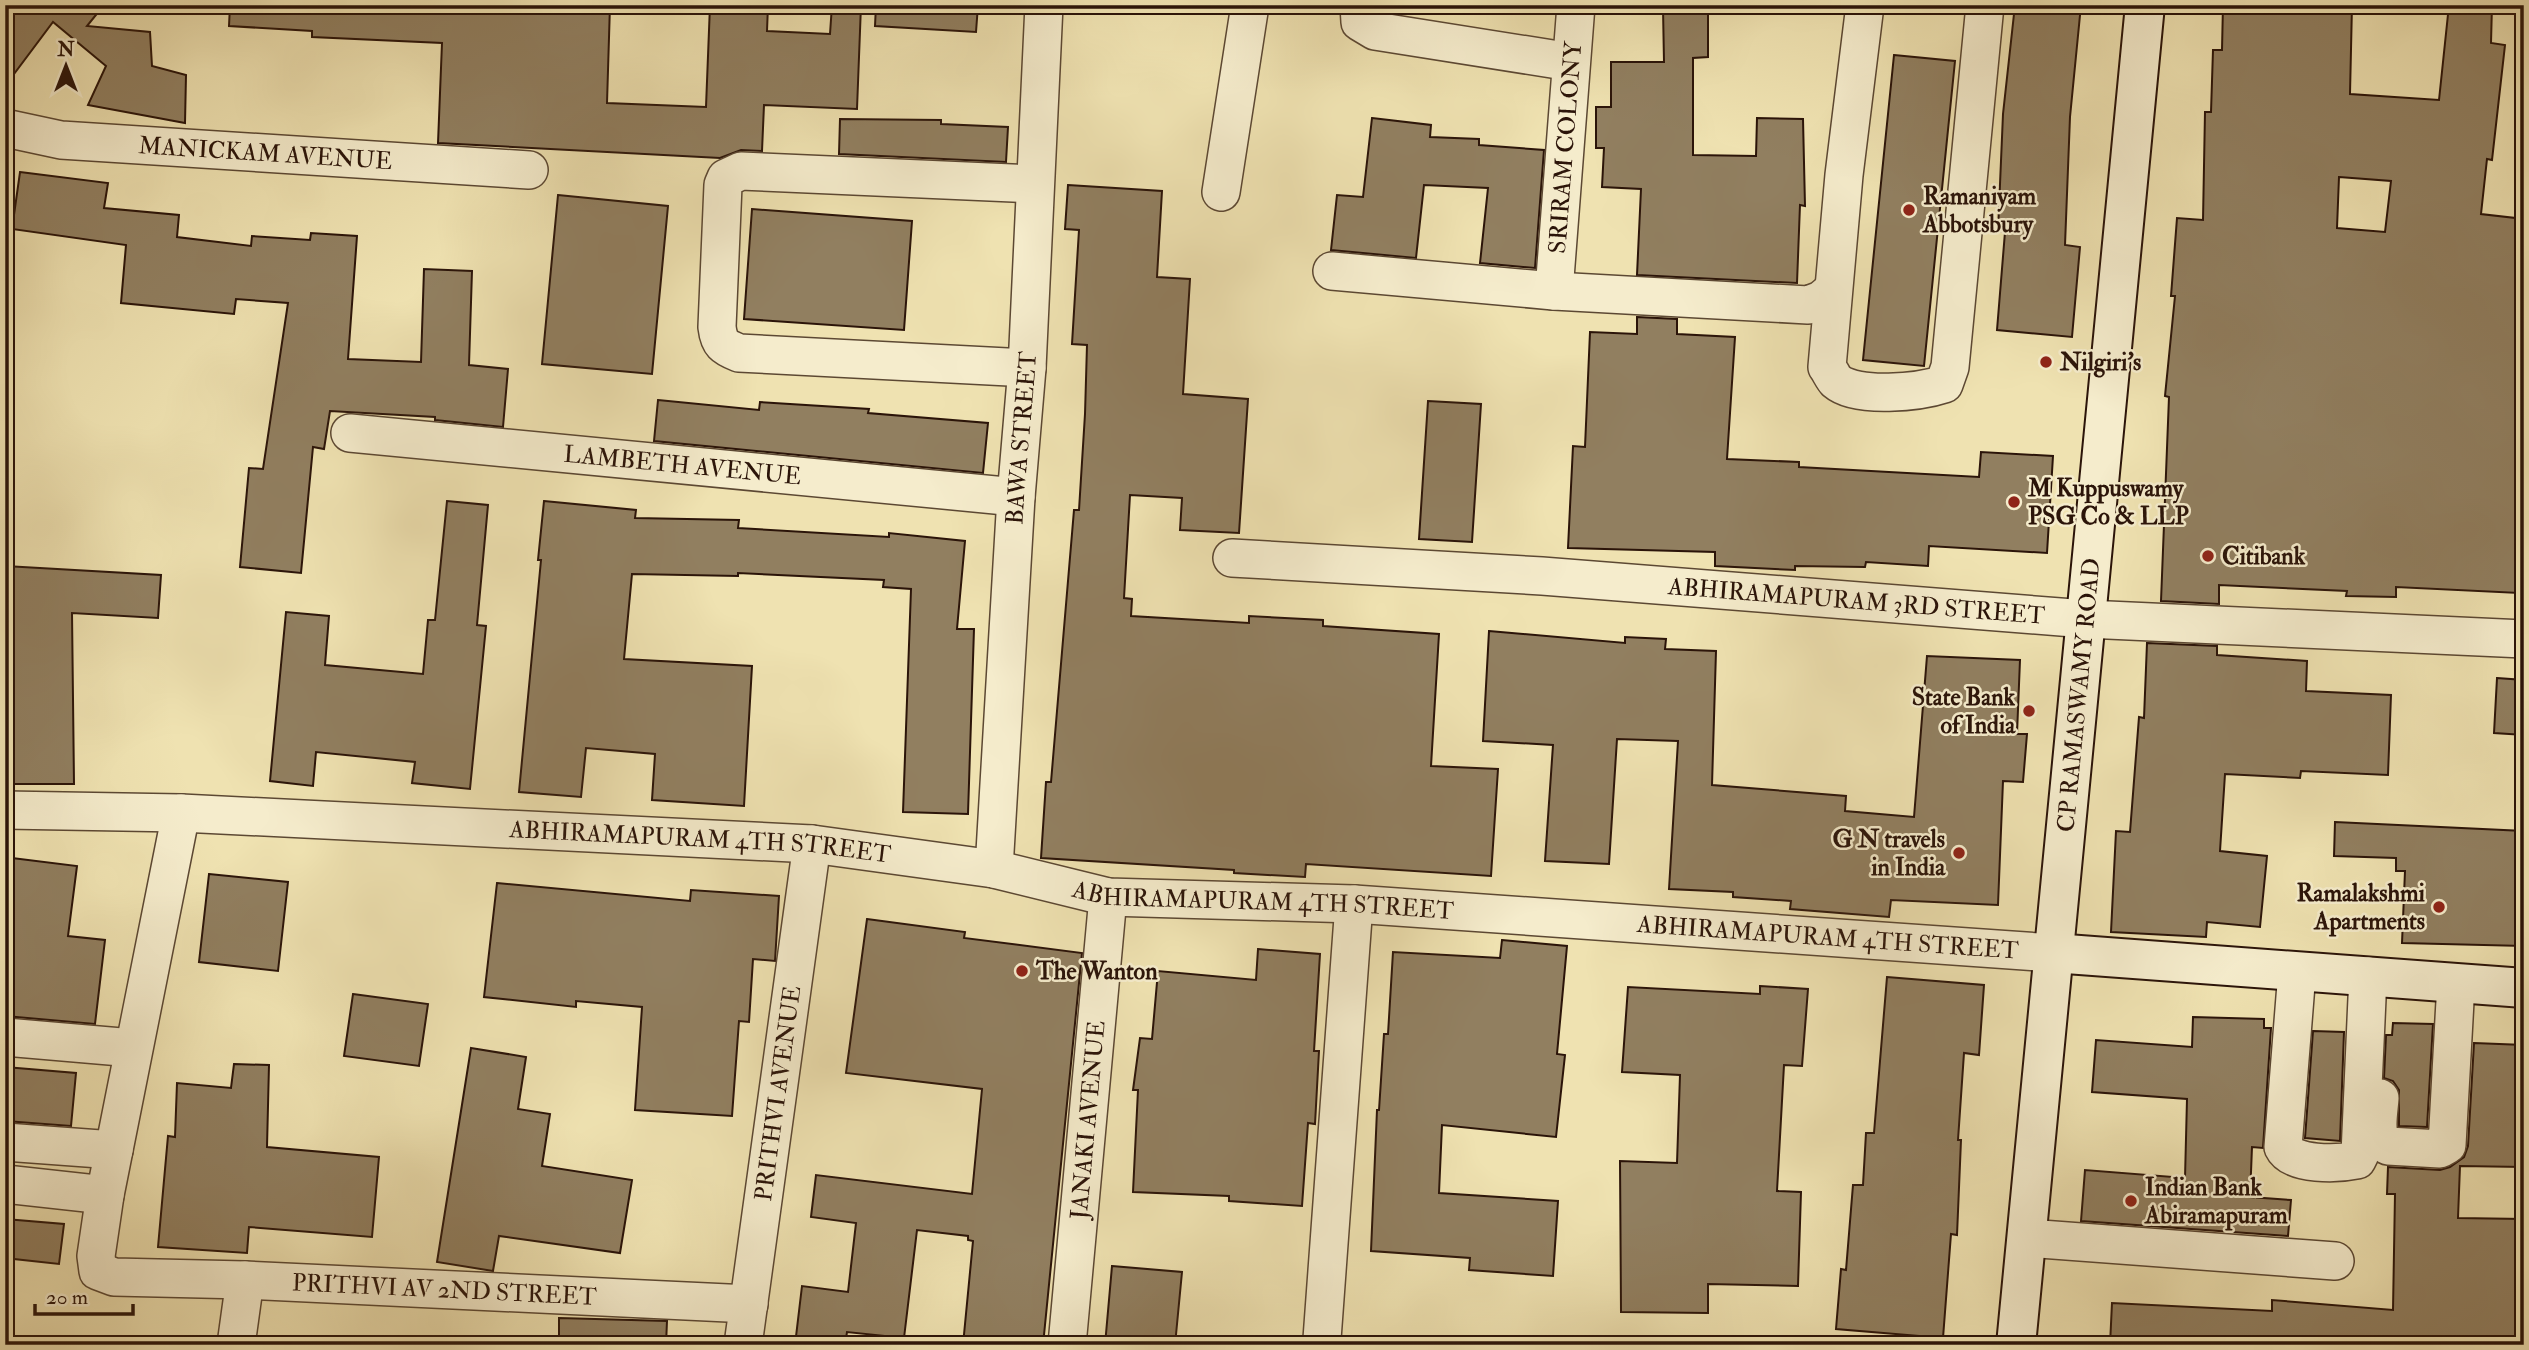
<svg xmlns="http://www.w3.org/2000/svg" width="2529" height="1350" viewBox="0 0 2529 1350" font-family="'IM FELL Double Pica',serif">
	<style>
		.building { fill: #917f60; stroke: #2b1409; stroke-width: 2; fill-rule: evenodd }
		.lines { fill: none; stroke-linecap: round; stroke-linejoin: round }
		.street-casing { stroke: #5c4833; stroke-width: 40 }
		.secondary-casing { stroke: #2b1409; stroke-width: 42 }
		.street { stroke: #f5eccc; stroke-width: 37 }
		.secondary { stroke: #f5eccc; stroke-width: 38 }
		.poi-dot { fill: #8f2418; stroke: #f5eccc; stroke-width: 2.5 }
		.labels { text-anchor: middle; dominant-baseline: central; stroke-width: 5; stroke-linejoin: round; paint-order: stroke }
		.street-label { font-size: 24px; fill: #2b1409; stroke: #f5eccc }
		.poi-label { font-size: 24px; font-weight: bold; fill: #2b1409; stroke: #f5eccc; text-anchor: start }
	</style>
	<rect width="100%" height="100%" fill="#efe2b1"/>
	<filter id="stains"><feTurbulence type="fractalNoise" baseFrequency=".00286" numOctaves="4"/><feColorMatrix values="0 0 0 0 .2 0 0 0 0 .09 0 0 0 0 .02 0 0 0 .5 -.17"/></filter>
	<radialGradient id="worn" r=".72"><stop offset=".6" stop-color="#630" stop-opacity="0"/><stop offset="1" stop-color="#630" stop-opacity=".3"/></radialGradient>
	<g class="building">
		<polygon points="5,5 104,5 87,26 150,32 152,66 186,75 185,123 88,105 106,66 53,22 5,86"/>
		<polygon points="230,5 610,5 607,103 706,107 710,5 768,5 767,31 830,34 832,5 861,5 857,109 764,105 762,151 741,150 720,158 438,143 442,43 312,37 312,31 229,26"/>
		<polygon points="876,5 978,5 976,32 875,26"/>
		<polygon points="2015,5 2081,5 2070,117 2065,245 2080,247 2072,337 1997,330 2005,232 1998,231 2003,114"/>
		<path d="M 2223,5 L 2352,5 L 2350,94 L 2439,100 L 2449,5 L 2492,5 L 2491,43 L 2505,45 L 2492,160 L 2487,159 L 2481,214 L 2524,219 L 2524,425 L 2519,593 L 2396,587 L 2396,597 L 2346,596 L 2347,591 L 2219,585 L 2219,604 L 2161,601 L 2169,397 L 2165,396 L 2175,296 L 2171,296 L 2177,218 L 2203,220 L 2205,112 L 2211,112 L 2213,50 L 2222,50 ZM 2339,177 L 2391,181 L 2385,232 L 2337,228 Z"/>
		<polygon points="1663,8 1708,8 1708,57 1693,58 1693,155 1756,156 1757,118 1803,119 1805,206 1800,205 1797,283 1637,275 1641,189 1602,187 1604,148 1596,148 1596,107 1611,107 1611,62 1664,62"/>
		<polygon points="1894,55 1955,61 1924,366 1863,360"/>
		<polygon points="1372,118 1431,125 1430,137 1479,139 1479,145 1544,150 1535,268 1480,263 1488,188 1424,185 1416,258 1331,250 1337,195 1363,197"/>
		<polygon points="840,119 941,120 941,124 1008,127 1006,162 839,154"/>
		<polygon points="20,172 108,183 104,208 179,215 177,237 251,246 252,236 310,240 311,233 357,236 348,359 421,362 424,269 472,271 469,365 508,369 503,427 435,420 435,417 330,411 324,449 313,447 301,573 240,567 249,468 263,469 288,303 236,299 234,314 121,303 126,245 12,229"/>
		<polygon points="1068,185 1162,191 1157,277 1190,279 1183,394 1248,399 1239,533 1180,530 1182,498 1130,495 1124,598 1132,599 1131,616 1249,623 1249,616 1323,620 1323,626 1439,634 1431,766 1498,769 1491,876 1306,864 1305,877 1234,873 1234,870 1041,858 1046,782 1051,782 1074,510 1079,510 1085,414 1087,345 1072,344 1079,230 1065,229"/>
		<polygon points="558,195 668,206 652,374 542,364"/>
		<polygon points="752,209 912,221 904,330 744,319"/>
		<polygon points="1637,317 1677,319 1677,334 1735,337 1727,459 1799,462 1799,467 1979,477 1981,452 2053,456 2047,553 1929,546 1928,566 1866,562 1865,567 1795,566 1795,570 1715,566 1715,552 1568,548 1573,446 1585,447 1590,332 1637,334"/>
		<polygon points="658,400 759,410 760,402 869,409 868,413 988,423 983,473 654,441"/>
		<polygon points="1428,401 1481,404 1472,542 1419,539"/>
		<polygon points="447,501 488,505 477,625 486,626 470,789 412,783 415,762 316,752 313,786 270,781 286,612 329,616 325,665 423,674 428,620 435,620"/>
		<polygon points="544,501 636,510 635,518 739,520 738,528 889,537 889,533 965,541 957,629 974,629 968,814 903,812 911,589 883,587 884,580 738,573 738,576 632,574 624,659 752,666 744,806 652,800 655,754 586,748 581,797 519,792 541,560 538,560"/>
		<polygon points="5,566 161,575 158,618 72,613 74,784 5,784 5,723 12,723 10,611 5,610"/>
		<polygon points="1489,631 1625,643 1625,637 1666,639 1665,649 1716,651 1712,785 1846,796 1845,811 1914,817 1927,656 2020,660 2017,734 2027,734 2023,782 2003,781 1998,905 1891,900 1889,917 1790,909 1791,901 1733,897 1733,892 1669,889 1678,741 1617,739 1609,864 1545,861 1553,745 1483,741"/>
		<polygon points="2147,643 2217,646 2217,655 2307,661 2306,691 2391,695 2388,775 2301,771 2300,778 2225,774 2220,851 2267,856 2260,927 2207,922 2206,937 2111,932 2116,831 2130,832 2139,717 2144,718"/>
		<polygon points="2497,678 2524,680 2524,735 2494,733"/>
		<polygon points="2335,822 2524,831 2524,946 2402,943 2405,871 2396,871 2396,858 2334,856"/>
		<polygon points="12,858 77,866 68,936 105,940 95,1024 5,1016 5,909"/>
		<polygon points="209,874 288,882 278,971 199,962"/>
		<polygon points="497,883 690,901 691,890 779,896 775,961 753,959 749,1022 739,1021 732,1116 635,1110 642,1007 576,1001 576,1007 484,997"/>
		<polygon points="867,919 965,932 964,938 1082,953 1043,1345 963,1345 973,1241 968,1240 968,1236 917,1230 904,1338 847,1332 845,1345 795,1345 802,1286 848,1292 856,1223 811,1217 816,1175 972,1194 982,1089 846,1073"/>
		<polygon points="1502,940 1567,946 1557,1054 1565,1055 1556,1137 1442,1125 1439,1193 1558,1201 1553,1276 1469,1270 1470,1258 1371,1251 1377,1110 1379,1110 1384,1034 1388,1034 1393,952 1500,958"/>
		<polygon points="1258,949 1320,954 1314,1051 1319,1051 1315,1124 1308,1123 1302,1206 1229,1201 1229,1196 1133,1192 1138,1090 1133,1090 1140,1038 1152,1039 1158,971 1256,980"/>
		<polygon points="1887,977 1984,985 1979,1055 1964,1053 1958,1140 1961,1140 1957,1235 1951,1234 1943,1338 1836,1329 1841,1269 1846,1270 1853,1185 1863,1185 1866,1133 1874,1133"/>
		<polygon points="1760,986 1808,989 1802,1066 1784,1065 1777,1191 1801,1192 1798,1286 1708,1284 1708,1313 1621,1312 1620,1161 1677,1163 1680,1075 1622,1072 1628,987 1760,994"/>
		<polygon points="353,994 428,1004 419,1066 344,1056"/>
		<polygon points="2193,1017 2264,1019 2264,1028 2271,1028 2263,1148 2252,1147 2250,1197 2291,1200 2288,1236 2081,1221 2085,1170 2185,1178 2187,1099 2092,1092 2096,1040 2192,1047"/>
		<polygon points="2393,1023 2433,1024 2427,1127 2399,1126 2399,1090 2393,1081 2384,1078 2386,1035 2392,1035"/>
		<polygon points="2313,1031 2344,1032 2340,1141 2305,1138"/>
		<polygon points="2474,1043 2524,1045 2524,1167 2460,1166 2458,1218 2524,1219 2524,1345 2110,1345 2112,1303 2272,1311 2272,1300 2393,1310 2395,1194 2387,1194 2388,1167 2440,1170 2450,1167 2464,1157 2468,1146"/>
		<polygon points="471,1048 526,1057 518,1109 550,1114 542,1166 632,1180 620,1253 499,1236 493,1271 437,1262"/>
		<polygon points="234,1064 269,1065 267,1147 379,1157 372,1237 249,1227 247,1253 158,1247 168,1136 175,1137 177,1083 231,1088"/>
		<polygon points="5,1067 76,1073 71,1126 5,1121"/>
		<polygon points="5,1219 64,1224 59,1264 5,1258"/>
		<polygon points="1112,1266 1182,1272 1175,1345 1105,1345"/>
		<polygon points="559,1318 667,1321 666,1345 559,1345"/>
	</g>
	<g class="lines">
		<g class="street-casing">
			<g id="street">
				<polyline points="1359,5 1360,22 1375,31 1571,62"/>
				<path d="M 1865,5 L 1844,175 L 1827,367 C 1830,371 1833,378 1836,381 C 1857,399 1920,392 1944,384 L 1950,367 L 1985,5"/>
				<path id="s1" d="M 5,128 L 61,140 L 529,170"/>
				<polyline points="1221,192 1250,5"/>
				<polyline points="1332,271 1554,291 1808,305 1821,300 1833,290"/>
				<path id="s2" d="M 1554,291 L 1576,5"/>
				<path d="M 1027,368 L 739,353 C 724,347 719,344 717,327 L 723,185 L 726,178 L 741,171 L 1034,184"/>
				<path id="s3" d="M 350,433 L 1016,497"/>
				<path id="s4" d="M 1232,558 L 1542,576 L 2086,619 L 2524,639"/>
				<path id="s5" d="M 5,810 L 181,813 L 812,844 L 994,869 L 1108,897 L 1354,904 L 2053,953"/>
				<path id="s6" d="M 181,813 L 105,1195 L 96,1256 L 98,1271 L 114,1277 L 245,1280 L 749,1304"/>
				<path id="s7" d="M 994,869 L 1016,497 L 1027,368 L 1044,5"/>
				<path d="M 2297,972 L 2283,1147 C 2292,1166 2338,1164 2357,1160 L 2360,1154 L 2368,976"/>
				<polyline points="5,1037 133,1048"/>
				<path d="M 2380,1098 C 2379,1114 2373,1137 2388,1146 L 2440,1149 L 2447,1145 L 2456,983"/>
				<polyline points="5,1142 114,1150"/>
				<polyline points="5,1184 105,1195"/>
				<polyline points="2027,1238 2335,1261"/>
				<polyline points="1322,1339 1354,904"/>
				<polyline points="236,1345 245,1280"/>
				<path id="s8" d="M 743,1345 L 812,844"/>
				<path id="s9" d="M 1067,1345 L 1108,897"/>
			</g>
		</g>
		<g class="secondary-casing">
			<g id="secondary">
				<polyline points="2053,953 2524,988"/>
				<path id="s10" d="M 2016,1345 L 2145,5"/>
			</g>
		</g>
		<use href="#street" class="street"/>
		<use href="#secondary" class="secondary"/>
	</g>
	<g class="poi-dot">
		<circle cx="1909" cy="210" r="7"/>
		<circle cx="2046" cy="362" r="7"/>
		<circle cx="2014" cy="502" r="7"/>
		<circle cx="2208" cy="556" r="7"/>
		<circle cx="2029" cy="711" r="7"/>
		<circle cx="1959" cy="853" r="7"/>
		<circle cx="2439" cy="907" r="7"/>
		<circle cx="1022" cy="971" r="7"/>
		<circle cx="2131" cy="1201" r="7"/>
	</g>
	<g class="labels">
		<g class="street-label">
			<text stroke="none"><textPath href="#s2" startOffset="144">SRIRAM COLONY</textPath></text>
			<text stroke="none"><textPath href="#s1" startOffset="262">MANICKAM AVENUE</textPath></text>
			<text stroke="none"><textPath href="#s7" startOffset="432">BAWA STREET</textPath></text>
			<text stroke="none"><textPath href="#s3" startOffset="334">LAMBETH AVENUE</textPath></text>
			<text stroke="none"><textPath href="#s4" startOffset="626">ABHIRAMAPURAM 3RD STREET</textPath></text>
			<text stroke="none"><textPath href="#s10" startOffset="653">CP RAMASWAMY ROAD</textPath></text>
			<text stroke="none"><textPath href="#s5" startOffset="696">ABHIRAMAPURAM 4TH STREET</textPath></text>
			<text stroke="none"><textPath href="#s5" startOffset="1264">ABHIRAMAPURAM 4TH STREET</textPath></text>
			<text stroke="none"><textPath href="#s5" startOffset="1830">ABHIRAMAPURAM 4TH STREET</textPath></text>
			<text stroke="none"><textPath href="#s8" startOffset="254">PRITHVI AVENUE</textPath></text>
			<text stroke="none"><textPath href="#s9" startOffset="226">JANAKI AVENUE</textPath></text>
			<text stroke="none"><textPath href="#s6" startOffset="814">PRITHVI AV 2ND STREET</textPath></text>
		</g>
		<g class="poi-label">
			<text x="1923" y="196">Ramaniyam<tspan x="1923" dy="28">Abbotsbury</tspan></text>
			<text x="2060" y="362">Nilgiri's</text>
			<text x="2028" y="488">M Kuppuswamy<tspan x="2028" dy="28">PSG Co &amp; LLP</tspan></text>
			<text x="2222" y="556">Citibank</text>
			<text x="2015" y="697" text-anchor="end">State Bank<tspan x="2015" dy="28">of India</tspan></text>
			<text x="1945" y="839" text-anchor="end">G N travels<tspan x="1945" dy="28">in India</tspan></text>
			<text x="2425" y="893" text-anchor="end">Ramalakshmi<tspan x="2425" dy="28">Apartments</tspan></text>
			<text x="1036" y="971">The Wanton</text>
			<text x="2145" y="1187">Indian Bank<tspan x="2145" dy="28">Abiramapuram</tspan></text>
		</g>
	</g>
	<rect width="2529" height="1350" fill="none" stroke="#efe2b1" stroke-width="28"/>
	<rect x="7" y="7" width="2515" height="1336" fill="none" stroke="#2b1409" stroke-width="3.5"/>
	<rect x="14" y="14" width="2501" height="1322" fill="none" stroke="#2b1409" stroke-width="2"/>
	<g transform="translate(66 66)" stroke="#f5eccc" stroke-width="5" paint-order="stroke">
	<path d="M0-5L12 26L0 18L-12 26Z" fill="#2b1409"/>
	<text y="-10" font-size="19" font-weight="bold" text-anchor="middle" fill="#2b1409">N</text>
	</g>
	<path d="M35 1304v10h98v-10" fill="none" stroke="#2b1409" stroke-width="3.5"/>
	<text x="46" y="1304" font-size="21" fill="#2b1409" stroke="#f5eccc" stroke-width="5" paint-order="stroke">20 m</text>
	<rect width="100%" height="100%" filter="url(#stains)"/>
	<rect width="100%" height="100%" fill="url(#worn)"/>
</svg>
